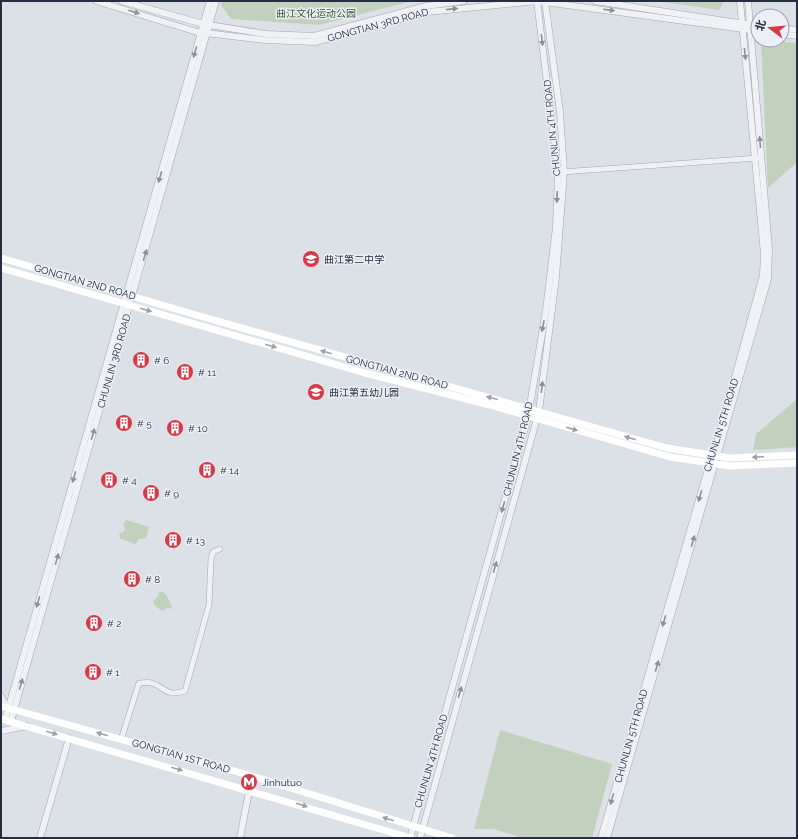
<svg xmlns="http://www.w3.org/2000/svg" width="798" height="839" viewBox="0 0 798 839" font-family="Raleway,'Noto Sans SC',sans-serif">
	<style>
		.green { fill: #c1d1bd }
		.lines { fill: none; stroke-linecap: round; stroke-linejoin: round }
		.minor-casing { stroke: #a2a7b1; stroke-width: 6 }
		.tertiary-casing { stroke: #a2a7b1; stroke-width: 7 }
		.minor { stroke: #eff1f5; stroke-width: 5 }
		.tertiary { stroke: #eff1f5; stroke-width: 6 }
		.secondary { stroke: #fff; stroke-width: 7 }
		.oneway { fill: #8a8f9a }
		.oneway2 { fill: #9da0a8 }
		.labels { text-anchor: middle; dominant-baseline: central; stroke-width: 3; stroke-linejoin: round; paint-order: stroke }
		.park-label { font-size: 10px; fill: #375a33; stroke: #eceff5 }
		.street-label { font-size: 10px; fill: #262d3e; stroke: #eceff5 }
		.poi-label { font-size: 10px; fill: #262d3e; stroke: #eceff5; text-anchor: start }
	</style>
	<rect width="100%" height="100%" fill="#dce0e7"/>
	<g class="green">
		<polygon points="222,1 412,1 319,25 231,19 221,5"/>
		<polygon points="657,1 724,1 719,10"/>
		<polygon points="761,40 797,43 797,162 768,188"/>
		<polygon points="797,399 797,447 753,450 756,434"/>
		<polygon points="126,520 149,527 146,538 139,539 136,544 121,539 119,536 120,533 124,532 125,528 123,525"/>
		<path d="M 163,592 C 167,595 172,604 172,609 L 168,608 L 162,611 L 154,605 L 153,601 L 159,595 L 158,593 Z"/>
		<polygon points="500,730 612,764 592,838 524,838 493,829 474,829"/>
	</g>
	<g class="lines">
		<g class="minor-casing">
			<g id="minor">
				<polyline points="561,172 758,158"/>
				<path d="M 121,740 L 139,683 C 143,683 148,682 152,683 C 166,688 166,697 185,691 L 209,605 L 211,559 L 213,552 L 220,549"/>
			</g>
		</g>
		<g class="tertiary-casing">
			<g id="tertiary">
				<polyline points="96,1 197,32 265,40 315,42 427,12 537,1 758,31"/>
				<polyline points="122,1 203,24 266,34 314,36 426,6 464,1"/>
				<polyline points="595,1 758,26"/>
				<polyline points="782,28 797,30"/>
				<polyline points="782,34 797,36"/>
				<polyline points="1,696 7,708"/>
				<polyline points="5,720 210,1"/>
				<polyline points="11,721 216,1"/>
				<polyline points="1,731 27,726"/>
				<polyline points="40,838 69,738"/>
				<polyline points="240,838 252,776"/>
				<polyline points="410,838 528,417 546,310 556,227 558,173 537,1"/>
				<polyline points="420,838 539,411 556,277 564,172 560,112 545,1"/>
				<polyline points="601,838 705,479 716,446 763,275 764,254 740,1"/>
				<polyline points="607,838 768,279 769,249 748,1"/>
			</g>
		</g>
		<use href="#minor" class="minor"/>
		<use href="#tertiary" class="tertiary"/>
		<g class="secondary">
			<polyline points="1,258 217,321 667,448 730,458 797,455"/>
			<polyline points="1,268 365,373 490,405 670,457 730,466 797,463"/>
			<polyline points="1,706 252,776 452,838"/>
			<polyline points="1,719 411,838"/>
		</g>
	</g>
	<defs><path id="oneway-solid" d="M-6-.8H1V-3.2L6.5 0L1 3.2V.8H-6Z"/></defs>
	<g class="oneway">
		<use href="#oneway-solid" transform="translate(452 9) rotate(-6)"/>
		<use href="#oneway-solid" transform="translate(609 10) rotate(7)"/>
		<use href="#oneway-solid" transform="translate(134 12) rotate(17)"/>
		<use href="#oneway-solid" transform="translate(542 40) rotate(83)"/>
		<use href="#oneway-solid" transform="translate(195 52) rotate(106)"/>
		<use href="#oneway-solid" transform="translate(745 54) rotate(84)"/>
		<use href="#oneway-solid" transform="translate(760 142) rotate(-95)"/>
		<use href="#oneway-solid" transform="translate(160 177) rotate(106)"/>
		<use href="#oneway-solid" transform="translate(557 197) rotate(92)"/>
		<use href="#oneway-solid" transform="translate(145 255) rotate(-74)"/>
		<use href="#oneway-solid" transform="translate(543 326) rotate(101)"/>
		<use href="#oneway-solid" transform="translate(542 387) rotate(-83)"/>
		<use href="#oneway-solid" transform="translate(93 434) rotate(-74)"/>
		<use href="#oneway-solid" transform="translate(74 477) rotate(106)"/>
		<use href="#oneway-solid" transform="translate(700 496) rotate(106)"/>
		<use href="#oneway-solid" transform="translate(503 507) rotate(106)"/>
		<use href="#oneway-solid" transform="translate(693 541) rotate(-74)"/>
		<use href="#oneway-solid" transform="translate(57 559) rotate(-74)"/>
		<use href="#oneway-solid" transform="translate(495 567) rotate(-74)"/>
		<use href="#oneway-solid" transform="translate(38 602) rotate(106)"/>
		<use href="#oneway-solid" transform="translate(664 621) rotate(106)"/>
		<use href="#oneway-solid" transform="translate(657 666) rotate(-74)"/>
		<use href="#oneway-solid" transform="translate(21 684) rotate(-74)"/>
		<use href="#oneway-solid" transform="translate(460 692) rotate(-74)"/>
		<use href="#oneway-solid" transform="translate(612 799) rotate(106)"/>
	</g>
	<g class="oneway2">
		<use href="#oneway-solid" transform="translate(146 310) rotate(16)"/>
		<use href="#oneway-solid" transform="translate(271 346) rotate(16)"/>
		<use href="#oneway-solid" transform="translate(326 352) rotate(-164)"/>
		<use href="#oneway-solid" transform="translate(492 398) rotate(-165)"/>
		<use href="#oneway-solid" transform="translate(572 429) rotate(16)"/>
		<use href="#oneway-solid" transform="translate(630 438) rotate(-164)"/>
		<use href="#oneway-solid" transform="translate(758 457) rotate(177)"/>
		<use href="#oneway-solid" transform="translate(52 733) rotate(16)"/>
		<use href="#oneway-solid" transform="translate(102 734) rotate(-164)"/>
		<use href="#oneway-solid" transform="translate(177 769) rotate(16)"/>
		<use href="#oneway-solid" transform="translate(302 805) rotate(17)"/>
		<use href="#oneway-solid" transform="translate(388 819) rotate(-163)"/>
	</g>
	<defs>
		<g id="school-disc" transform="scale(0.9)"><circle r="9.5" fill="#d23c48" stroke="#eceff5"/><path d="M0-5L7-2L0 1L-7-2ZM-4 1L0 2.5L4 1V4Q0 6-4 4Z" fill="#fff"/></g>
		<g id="building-disc" transform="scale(0.9)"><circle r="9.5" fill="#d23c48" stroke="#eceff5"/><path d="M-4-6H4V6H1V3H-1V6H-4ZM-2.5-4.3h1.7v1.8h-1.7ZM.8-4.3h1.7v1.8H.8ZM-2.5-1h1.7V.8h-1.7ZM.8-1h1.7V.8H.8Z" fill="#fff"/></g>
		<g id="metro-disc" transform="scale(0.9)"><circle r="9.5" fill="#d23c48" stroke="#eceff5"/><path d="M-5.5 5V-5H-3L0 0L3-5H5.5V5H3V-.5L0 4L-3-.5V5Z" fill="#fff"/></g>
	</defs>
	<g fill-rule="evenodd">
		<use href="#school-disc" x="311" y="259"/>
		<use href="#building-disc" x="141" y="360"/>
		<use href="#building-disc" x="185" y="372"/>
		<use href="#school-disc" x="316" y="392"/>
		<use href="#building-disc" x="124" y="423"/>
		<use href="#building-disc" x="175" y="428"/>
		<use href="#building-disc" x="207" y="470"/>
		<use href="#building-disc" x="109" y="480"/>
		<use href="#building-disc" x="151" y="493"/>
		<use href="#building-disc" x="173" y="540"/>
		<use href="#building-disc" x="132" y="579"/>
		<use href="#building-disc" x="94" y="623"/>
		<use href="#building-disc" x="93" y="672"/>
		<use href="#metro-disc" x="249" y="782"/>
	</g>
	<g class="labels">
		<g class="park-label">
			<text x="316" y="13">曲江文化运动公园</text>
		</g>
		<g class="street-label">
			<text transform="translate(378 25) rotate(-15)">GONGTIAN 3RD ROAD</text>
			<text transform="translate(552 128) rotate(-96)">CHUNLIN 4TH ROAD</text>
			<text transform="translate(85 282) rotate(16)">GONGTIAN 2ND ROAD</text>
			<text transform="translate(114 361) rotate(-74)">CHUNLIN 3RD ROAD</text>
			<text transform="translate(397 372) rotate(15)">GONGTIAN 2ND ROAD</text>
			<text transform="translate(721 425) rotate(-73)">CHUNLIN 5TH ROAD</text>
			<text transform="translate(518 449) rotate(-76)">CHUNLIN 4TH ROAD</text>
			<text transform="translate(631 736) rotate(-74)">CHUNLIN 5TH ROAD</text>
			<text transform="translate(181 756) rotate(16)">GONGTIAN 1ST ROAD</text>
			<text transform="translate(431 761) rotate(-74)">CHUNLIN 4TH ROAD</text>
		</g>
		<g class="poi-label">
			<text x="324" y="259">曲江第二中学</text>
			<text x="154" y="360"># 6</text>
			<text x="198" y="372"># 11</text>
			<text x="329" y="392">曲江第五幼儿园</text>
			<text x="137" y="423"># 5</text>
			<text x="188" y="428"># 10</text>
			<text x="220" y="470"># 14</text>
			<text x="122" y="480"># 4</text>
			<text x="164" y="493"># 9</text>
			<text x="186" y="540"># 13</text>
			<text x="145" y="579"># 8</text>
			<text x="107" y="623"># 2</text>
			<text x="106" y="672"># 1</text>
			<text x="262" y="782">Jinhutuo</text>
		</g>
	</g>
	<rect width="798" height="839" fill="none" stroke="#262d3e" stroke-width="4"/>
	<g transform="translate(770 28) rotate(286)"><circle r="19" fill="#eceff5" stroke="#9da1ac"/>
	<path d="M0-3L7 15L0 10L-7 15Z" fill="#d23c48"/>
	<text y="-6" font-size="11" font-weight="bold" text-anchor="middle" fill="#262d3e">北</text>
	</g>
</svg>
